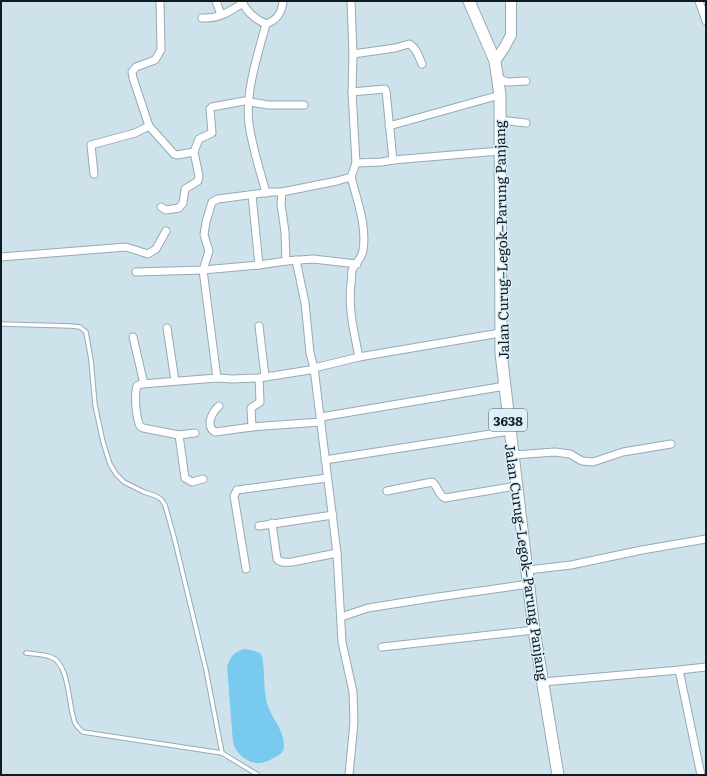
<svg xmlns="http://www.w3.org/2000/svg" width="707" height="776" viewBox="0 0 707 776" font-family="Literata,serif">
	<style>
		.water { fill: #78caef }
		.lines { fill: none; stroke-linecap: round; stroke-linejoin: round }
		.lane-casing { stroke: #97aab3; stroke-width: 5.5 }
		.street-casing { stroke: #97aab3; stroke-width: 9 }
		.secondary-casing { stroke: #97aab3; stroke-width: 12 }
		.primary-casing { stroke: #97aab3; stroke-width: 13 }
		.lane { stroke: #fff; stroke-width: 3.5 }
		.street { stroke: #fff; stroke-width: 7 }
		.secondary { stroke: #fff; stroke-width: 10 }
		.primary { stroke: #fff; stroke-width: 11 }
		.labels { text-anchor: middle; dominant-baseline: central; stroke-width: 3; stroke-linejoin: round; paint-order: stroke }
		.shield { fill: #dbf0fa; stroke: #505b61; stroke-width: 1 }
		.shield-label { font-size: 13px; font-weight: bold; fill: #141b1f }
		.street-label { font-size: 14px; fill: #141b1f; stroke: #dbf0fa }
	</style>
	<rect width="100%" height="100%" fill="#cee2ec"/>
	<path class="water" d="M 244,649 L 251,650 L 260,653 L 262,656 C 265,671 263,688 267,703 C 271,718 284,729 284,746 C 284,752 280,755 275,757 C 271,760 266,762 261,763 C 248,764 236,754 233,743 L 227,666 C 231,656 234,652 244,649 Z"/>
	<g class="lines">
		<g class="lane-casing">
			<g id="lane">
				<polyline points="1,324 71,326 80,327 86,332 91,360 95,405 103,442 110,464 116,474 124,482 144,492 156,496 161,499 165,505 174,537 206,670 222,753"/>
				<path d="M 26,653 C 33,654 43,654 51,657 C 70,664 68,706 75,723 C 77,727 80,729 83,732 L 222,753 L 258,775"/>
			</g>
		</g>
		<g class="street-casing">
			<g id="street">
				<polyline points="160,1 161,50 155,60 136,67 132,72 133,78 149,126 174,154 177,155 194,152"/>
				<polyline points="216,1 221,15"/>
				<path d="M 241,1 C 248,12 254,19 266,24 C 277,20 282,13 283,1"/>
				<polyline points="699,1 706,21"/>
				<path d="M 202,18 C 218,19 229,12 243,3"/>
				<path d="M 266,24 C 258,54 245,92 249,124 C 252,147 260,170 266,193"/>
				<path d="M 353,54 L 395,48 L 409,44 C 416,47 419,57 422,64"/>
				<polyline points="498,78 507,82 526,81"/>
				<polyline points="352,92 385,89 386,91 393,160"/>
				<polyline points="500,120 526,123"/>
				<polyline points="389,126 500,95"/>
				<polyline points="356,163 382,162 393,160 500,151"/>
				<polyline points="94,174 91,145 135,133 149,126"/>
				<path d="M 351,177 C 357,200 367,226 363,250 C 362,260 354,263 352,271 C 351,275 352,280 351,283 C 348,309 354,332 359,357"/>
				<polyline points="252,195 259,265"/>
				<polyline points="161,207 166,210 179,208 183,203 185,189 198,181 199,176 194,152 199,139 212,133 210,109 212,107 244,101 268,105 304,105"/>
				<polyline points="1,257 126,247 148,254 156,249 166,231"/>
				<polyline points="296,260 305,303 310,353 314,368 359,357 500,333"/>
				<polyline points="286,261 285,232 281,204 282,192 337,181 351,177 356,163 352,92 353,54 351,1"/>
				<polyline points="136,272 203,270 259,265 286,261 313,259 357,264"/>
				<polyline points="259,326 265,376"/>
				<polyline points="167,328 175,381"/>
				<polyline points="133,337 144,384"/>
				<polyline points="217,378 203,270 209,251 204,235 206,222 212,202 218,199 271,192 282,192"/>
				<path d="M 219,406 C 212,412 205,426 215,432 L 252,427 L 321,422"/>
				<polyline points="321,417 505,386"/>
				<polyline points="252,427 251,408 260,402 259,378"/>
				<path d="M 195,433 L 179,435 L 143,428 L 140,426 C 136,417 134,395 137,386 L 141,384 L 217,378 L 232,379 L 259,378 L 310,370 L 314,368 L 337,553 L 342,642 L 353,692 L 354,722 L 349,775"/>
				<polyline points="179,435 185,478 192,482 203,479"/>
				<polyline points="513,455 555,452 570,454 582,461 593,462 623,452 671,444"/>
				<polyline points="325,460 510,431"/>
				<path d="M 387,491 L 432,482 C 438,486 438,495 445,498 L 516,486"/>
				<path d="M 272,523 L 277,559 C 281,564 286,562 292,562 L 337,553"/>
				<polyline points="259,526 333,515"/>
				<polyline points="246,569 234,496 237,490 327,478"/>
				<polyline points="528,570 571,565 642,550 706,539"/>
				<polyline points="341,617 368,608 431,598 529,584"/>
				<polyline points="382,647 534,630"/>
				<polyline points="679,670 701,775"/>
				<polyline points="543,682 679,670 706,667"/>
			</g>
		</g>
		<g class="secondary-casing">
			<polyline id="secondary" points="495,61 504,48 511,35 511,1"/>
		</g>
		<g class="primary-casing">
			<polyline id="primary" points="469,1 495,61 500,95 501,353 534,630 558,775"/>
		</g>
		<use href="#lane" class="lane"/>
		<use href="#street" class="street"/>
		<use href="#secondary" class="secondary"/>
		<use href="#primary" class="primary"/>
	</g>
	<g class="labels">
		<rect class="shield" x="489" y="409" width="38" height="22" rx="3"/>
		<g class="shield-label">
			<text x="508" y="420">3638</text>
		</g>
		<g class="street-label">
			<text transform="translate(501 240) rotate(-91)">Jalan Curug–Legok–Parung Panjang</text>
			<text transform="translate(527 562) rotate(82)">Jalan Curug–Legok–Parung Panjang</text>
		</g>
	</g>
	<rect width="707" height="776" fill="none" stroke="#141b1f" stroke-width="4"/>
</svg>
